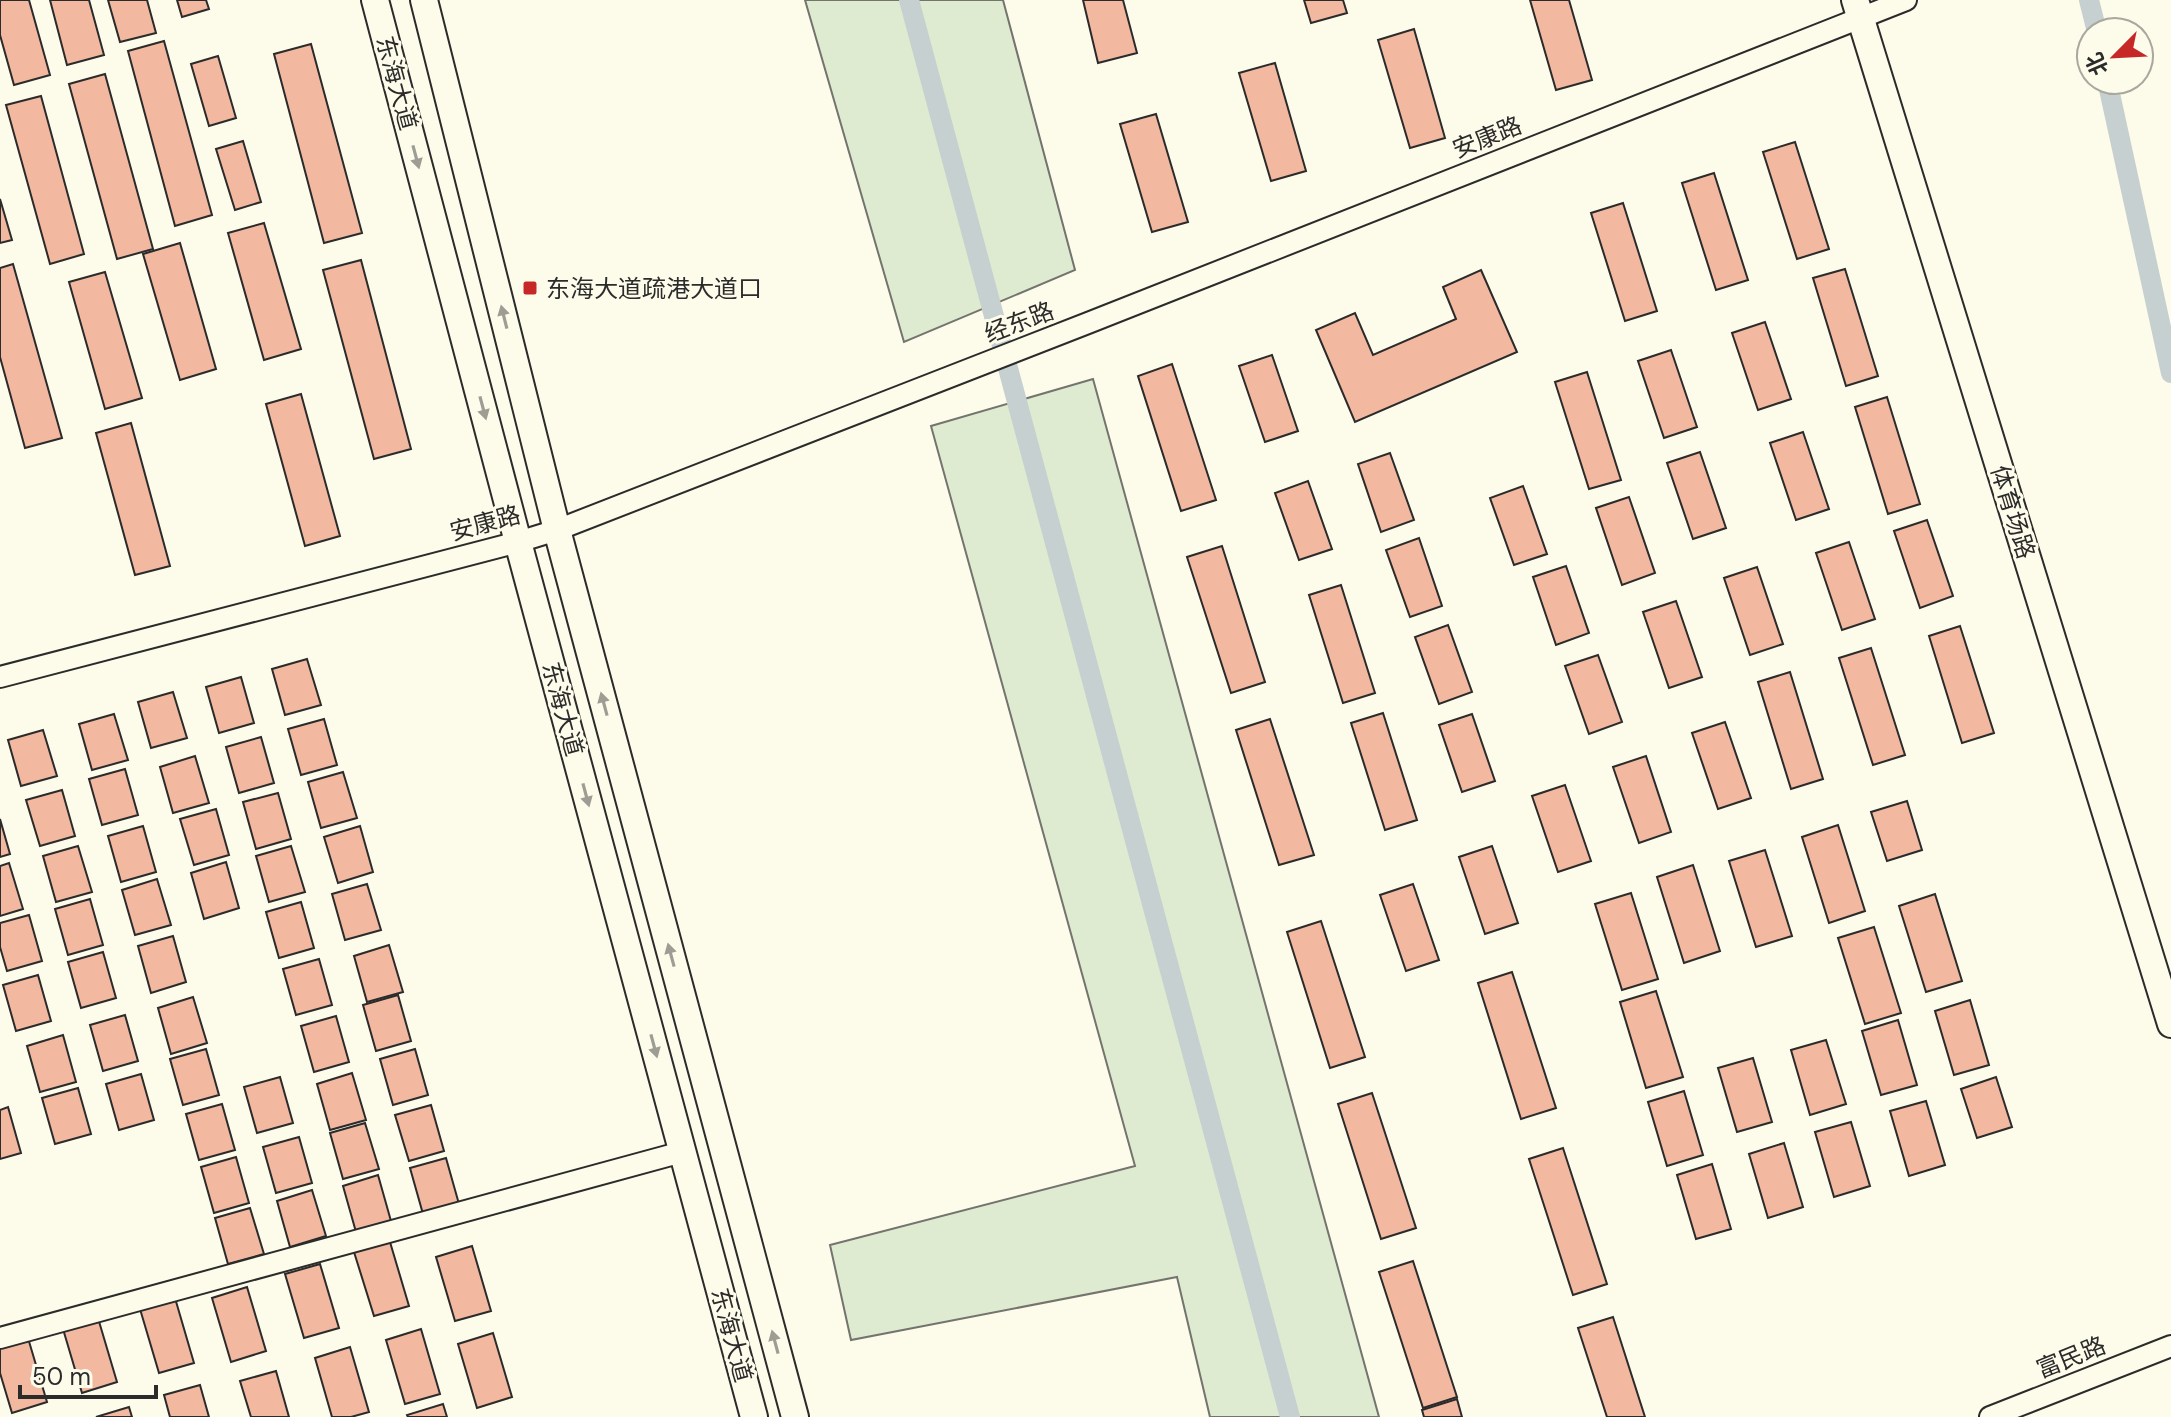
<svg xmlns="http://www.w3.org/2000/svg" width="2171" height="1417" viewBox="0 0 2171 1417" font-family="'DM Sans','Noto Sans SC',sans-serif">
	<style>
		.green { fill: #deebd1; stroke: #74746e; stroke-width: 2 }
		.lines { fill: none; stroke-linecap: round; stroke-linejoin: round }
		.canal { stroke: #c7d0d0; stroke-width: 20 }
		.building { fill: #f2b8a0; stroke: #2b2b2b; stroke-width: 2 }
		.minor-casing { stroke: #2b2b2b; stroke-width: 24 }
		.major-casing { stroke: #2b2b2b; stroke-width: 30 }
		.minor { stroke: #fdfbea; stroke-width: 20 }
		.major { stroke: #fdfbea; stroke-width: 26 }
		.oneway { fill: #9e9d94 }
		.poi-dot { fill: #c62828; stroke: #fdfbea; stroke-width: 3 }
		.labels { text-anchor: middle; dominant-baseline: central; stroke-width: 6; stroke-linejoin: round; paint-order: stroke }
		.street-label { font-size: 24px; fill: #2b2b2b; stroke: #fdfbea }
		.poi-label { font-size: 24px; fill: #2b2b2b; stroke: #fdfbea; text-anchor: start }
	</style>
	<rect width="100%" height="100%" fill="#fdfbea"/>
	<g class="green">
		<polygon points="805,0 1003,0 1075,270 904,342"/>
		<polygon points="1093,379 1379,1417 1210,1417 1177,1277 851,1340 830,1245 1135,1166 931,426"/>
	</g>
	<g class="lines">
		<g class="canal">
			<polyline points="909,0 1290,1417"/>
			<polyline points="2089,0 2097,32"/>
			<polyline points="2107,80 2171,373"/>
		</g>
	</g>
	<g class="building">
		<polygon points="0,0 29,0 50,75 14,85 0,35"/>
		<polygon points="50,0 89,0 104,55 67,65"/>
		<polygon points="108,0 147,0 156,33 120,42"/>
		<polygon points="177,0 206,0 209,9 182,17"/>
		<polygon points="1083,0 1123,0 1137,53 1098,63"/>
		<polygon points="1304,0 1343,0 1347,13 1311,23"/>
		<polygon points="1530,0 1569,0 1592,80 1556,90"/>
		<polygon points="1414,29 1445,138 1410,148 1378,40"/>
		<polygon points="164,41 212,215 175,226 128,51"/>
		<polygon points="311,44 362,233 324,243 274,54"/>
		<polygon points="218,56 236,118 209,126 191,64"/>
		<polygon points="1275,63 1306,171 1271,181 1239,73"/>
		<polygon points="105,74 153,249 117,259 69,84"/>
		<polygon points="41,96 84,254 50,264 6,105"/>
		<polygon points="1156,114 1188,222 1152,232 1120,124"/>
		<polygon points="243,141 261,202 235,210 216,149"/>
		<polygon points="1795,142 1829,249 1797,259 1763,152"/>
		<polygon points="1714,173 1748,280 1716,290 1682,183"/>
		<polygon points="0,199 12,240 0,243"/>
		<polygon points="1623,203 1657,311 1625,321 1591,213"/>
		<polygon points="264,223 301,349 264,360 228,233"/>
		<polygon points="180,243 216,369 180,380 143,254"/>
		<polygon points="361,260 411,449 374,459 323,270"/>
		<polygon points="13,264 62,438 25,448 0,357 0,268"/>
		<polygon points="1845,269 1878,376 1846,386 1813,278"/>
		<polygon points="1481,270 1517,352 1355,422 1316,330 1355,313 1373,355 1456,319 1443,287"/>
		<polygon points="105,272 142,398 105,409 69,282"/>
		<polygon points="1765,322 1791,399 1758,410 1732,333"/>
		<polygon points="1671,350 1697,427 1664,438 1638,361"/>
		<polygon points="1272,355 1298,431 1265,442 1239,366"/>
		<polygon points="1172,364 1216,500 1181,511 1138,376"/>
		<polygon points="1587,372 1621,480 1589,489 1555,382"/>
		<polygon points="301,394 340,536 305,546 266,404"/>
		<polygon points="1887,397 1920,504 1888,514 1855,407"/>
		<polygon points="131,423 170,566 135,575 96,433"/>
		<polygon points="1803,432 1829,509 1796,520 1770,443"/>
		<polygon points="1700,452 1726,528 1693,539 1667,463"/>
		<polygon points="1390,453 1414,520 1381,532 1358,464"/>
		<polygon points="1308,481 1332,549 1299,560 1275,493"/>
		<polygon points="1523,486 1547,554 1514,565 1490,498"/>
		<polygon points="1629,497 1655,573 1622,585 1596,508"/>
		<polygon points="1927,520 1953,596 1920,608 1894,531"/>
		<polygon points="1419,538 1442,606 1410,617 1386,550"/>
		<polygon points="1849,542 1875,619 1842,630 1816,553"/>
		<polygon points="1222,546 1265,682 1231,693 1187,557"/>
		<polygon points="1566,566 1589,633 1556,645 1533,577"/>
		<polygon points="1757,567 1783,644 1750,655 1724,578"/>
		<polygon points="1341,585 1375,693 1343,703 1309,595"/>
		<polygon points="1676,601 1702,677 1669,688 1643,612"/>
		<polygon points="1448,625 1472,692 1439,704 1415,637"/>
		<polygon points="1960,626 1994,733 1962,743 1929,636"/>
		<polygon points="1871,648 1905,755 1873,765 1839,658"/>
		<polygon points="1598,655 1622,722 1589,734 1565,666"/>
		<polygon points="307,659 321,705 285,715 272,669"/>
		<polygon points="1790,672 1823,779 1791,789 1758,682"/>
		<polygon points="241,677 254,723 219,733 206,687"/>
		<polygon points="173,692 187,738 151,748 138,702"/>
		<polygon points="1383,713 1417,820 1385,830 1351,723"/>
		<polygon points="114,714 128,760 92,770 79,724"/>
		<polygon points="1472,714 1495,781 1462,792 1439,725"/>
		<polygon points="324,719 337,765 301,775 288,729"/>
		<polygon points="1270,719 1314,855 1279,865 1236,730"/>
		<polygon points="1725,722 1751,798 1718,809 1692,733"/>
		<polygon points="43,730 57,776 21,786 8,740"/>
		<polygon points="261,737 274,783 239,793 226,747"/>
		<polygon points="195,756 209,803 173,813 160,767"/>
		<polygon points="1646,756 1671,832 1639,843 1613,767"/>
		<polygon points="125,769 138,815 102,825 89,779"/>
		<polygon points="343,772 357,818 321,828 308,782"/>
		<polygon points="1565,785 1591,861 1558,872 1532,796"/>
		<polygon points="62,790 75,836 40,846 26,800"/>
		<polygon points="278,793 291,839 256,849 243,802"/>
		<polygon points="1907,801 1922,850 1887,861 1871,812"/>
		<polygon points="216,809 229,855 194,865 180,819"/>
		<polygon points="0,819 10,854 0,857"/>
		<polygon points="1838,825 1865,911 1829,923 1802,837"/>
		<polygon points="143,826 156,872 121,882 108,836"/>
		<polygon points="360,826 373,872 338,883 324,837"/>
		<polygon points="78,846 92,892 56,902 43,856"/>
		<polygon points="291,846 305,892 269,902 256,856"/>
		<polygon points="1492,846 1518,923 1485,934 1459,857"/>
		<polygon points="1765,850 1792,936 1756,947 1729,861"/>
		<polygon points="226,862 239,908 204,919 191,873"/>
		<polygon points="9,863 23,909 0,916 0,866"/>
		<polygon points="1693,865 1720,951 1684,963 1657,877"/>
		<polygon points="157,879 171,925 135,935 122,890"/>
		<polygon points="367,884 381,930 345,940 332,894"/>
		<polygon points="1413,884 1439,960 1406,971 1380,895"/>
		<polygon points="1631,893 1658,979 1622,990 1595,904"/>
		<polygon points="1935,894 1962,981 1926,992 1899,906"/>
		<polygon points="90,899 103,945 68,955 55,909"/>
		<polygon points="301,902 314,948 279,958 266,912"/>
		<polygon points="29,915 42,961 7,971 0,947 0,923"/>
		<polygon points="1321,921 1365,1057 1330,1068 1287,932"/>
		<polygon points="1874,927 1901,1013 1865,1024 1838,938"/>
		<polygon points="173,936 186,982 151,993 138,946"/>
		<polygon points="389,945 403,992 367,1002 354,956"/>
		<polygon points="103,952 116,998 81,1008 68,962"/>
		<polygon points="319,959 332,1005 296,1015 283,969"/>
		<polygon points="1512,972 1556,1108 1521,1119 1478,983"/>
		<polygon points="38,975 51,1021 16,1031 3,985"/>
		<polygon points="1656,991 1683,1077 1646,1088 1620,1002"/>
		<polygon points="398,995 411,1041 376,1051 363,1005"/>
		<polygon points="193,997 207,1043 171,1054 158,1008"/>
		<polygon points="1970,1000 1989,1065 1954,1075 1935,1011"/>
		<polygon points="125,1015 138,1061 103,1071 90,1025"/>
		<polygon points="336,1016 349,1062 314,1072 301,1026"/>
		<polygon points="1898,1020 1917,1085 1881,1095 1862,1031"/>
		<polygon points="63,1035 76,1082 40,1092 27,1046"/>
		<polygon points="1826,1040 1846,1104 1810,1115 1791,1050"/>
		<polygon points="206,1049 219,1095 183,1105 170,1059"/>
		<polygon points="415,1049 428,1095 393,1105 380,1059"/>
		<polygon points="1753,1058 1772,1122 1737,1132 1718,1068"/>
		<polygon points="352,1073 366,1120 330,1130 317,1084"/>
		<polygon points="141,1074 154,1120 119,1130 106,1084"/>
		<polygon points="280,1077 293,1123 257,1133 244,1087"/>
		<polygon points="1996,1077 2012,1127 1977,1138 1961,1089"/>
		<polygon points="78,1088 91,1134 55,1144 42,1098"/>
		<polygon points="1684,1091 1703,1155 1667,1166 1648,1102"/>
		<polygon points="1372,1093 1416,1228 1381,1239 1338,1104"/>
		<polygon points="1926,1101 1945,1165 1909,1176 1890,1111"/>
		<polygon points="222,1104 235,1150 199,1160 186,1114"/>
		<polygon points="431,1105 444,1151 409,1161 395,1115"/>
		<polygon points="8,1107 21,1153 0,1159 0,1110"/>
		<polygon points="1851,1122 1870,1186 1834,1197 1815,1132"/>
		<polygon points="365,1123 379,1169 343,1179 330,1133"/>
		<polygon points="299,1137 312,1183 276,1193 263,1147"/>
		<polygon points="1784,1143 1803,1207 1768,1218 1749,1154"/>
		<polygon points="1563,1148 1607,1284 1573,1295 1529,1159"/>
		<polygon points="236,1157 249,1203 214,1213 201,1167"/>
		<polygon points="446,1158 459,1204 423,1214 410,1168"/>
		<polygon points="1712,1164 1731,1229 1696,1239 1677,1175"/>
		<polygon points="378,1175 391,1221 356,1232 343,1186"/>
		<polygon points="312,1190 326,1236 290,1247 277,1201"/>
		<polygon points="250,1208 264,1254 228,1264 215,1218"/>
		<polygon points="390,1242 409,1306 374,1316 354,1252"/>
		<polygon points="472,1246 491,1311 455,1321 436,1257"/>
		<polygon points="1413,1261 1457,1397 1423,1408 1379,1272"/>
		<polygon points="320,1264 339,1328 304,1338 285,1274"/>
		<polygon points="247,1287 266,1351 231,1362 212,1298"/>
		<polygon points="175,1298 194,1363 159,1373 140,1309"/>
		<polygon points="1613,1317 1645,1417 1607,1417 1578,1328"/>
		<polygon points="98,1318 117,1382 82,1393 63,1329"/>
		<polygon points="421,1329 440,1394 405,1404 386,1340"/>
		<polygon points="493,1333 512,1397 477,1408 458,1344"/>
		<polygon points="28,1338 47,1402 12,1413 0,1373 0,1346"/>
		<polygon points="350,1347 369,1412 351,1417 332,1417 315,1358"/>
		<polygon points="276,1371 289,1417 251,1417 240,1381"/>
		<polygon points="200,1385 209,1417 170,1417 164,1395"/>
		<polygon points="1457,1399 1462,1417 1424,1417 1422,1410"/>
		<polygon points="443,1404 447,1417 408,1417 407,1415"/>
		<polygon points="129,1407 132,1417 96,1417"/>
	</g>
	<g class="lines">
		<g class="minor-casing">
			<g id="minor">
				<polyline points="0,677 518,542 557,530 1088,323 1906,0"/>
				<polyline points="0,1338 682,1152"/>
				<polyline points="1990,1417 2171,1346"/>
			</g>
		</g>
		<g class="major-casing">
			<g id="major">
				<polyline points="375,0 518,542 754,1417"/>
				<polyline points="424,0 557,530 795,1417"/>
				<polyline points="1855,0 2171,1024"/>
			</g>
		</g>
		<use href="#minor" class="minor"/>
		<use href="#major" class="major"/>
	</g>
	<defs><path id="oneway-solid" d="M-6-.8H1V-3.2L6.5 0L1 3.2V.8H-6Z" transform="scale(2)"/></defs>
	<g class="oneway">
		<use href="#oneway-solid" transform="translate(416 157) rotate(75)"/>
		<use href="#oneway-solid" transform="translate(504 317) rotate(-104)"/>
		<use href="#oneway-solid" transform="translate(483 408) rotate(75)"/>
		<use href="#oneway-solid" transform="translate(604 704) rotate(-105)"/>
		<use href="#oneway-solid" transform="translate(586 795) rotate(75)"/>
		<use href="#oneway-solid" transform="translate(671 955) rotate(-105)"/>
		<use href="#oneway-solid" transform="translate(654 1046) rotate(75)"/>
		<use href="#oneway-solid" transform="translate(775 1342) rotate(-105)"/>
	</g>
	<rect class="poi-dot" x="522" y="280" width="16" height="16" rx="4"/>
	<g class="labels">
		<g class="street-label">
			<text transform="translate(397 83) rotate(75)">东海大道</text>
			<text transform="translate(1487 137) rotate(-22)">安康路</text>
			<text transform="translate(1019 322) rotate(-21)">经东路</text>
			<text transform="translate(2013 512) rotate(73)">体育场路</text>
			<text transform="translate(485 523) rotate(-15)">安康路</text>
			<text transform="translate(563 709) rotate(75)">东海大道</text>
			<text transform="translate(732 1335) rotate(75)">东海大道</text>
			<text transform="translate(2071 1357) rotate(-22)">富民路</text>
		</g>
		<g class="poi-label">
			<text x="546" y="288">东海大道疏港大道口</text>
		</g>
	</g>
	<g transform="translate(2115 56) rotate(246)"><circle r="38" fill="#fdfbea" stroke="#a9a89e" stroke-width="2"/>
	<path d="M0-6L14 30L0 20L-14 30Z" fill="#c62828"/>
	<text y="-12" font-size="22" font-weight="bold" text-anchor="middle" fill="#2b2b2b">北</text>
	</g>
	<path d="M20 1385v12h136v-12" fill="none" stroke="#2b2b2b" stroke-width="4"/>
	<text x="32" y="1385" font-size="24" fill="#2b2b2b" stroke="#fdfbea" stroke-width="6" paint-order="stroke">50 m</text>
</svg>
